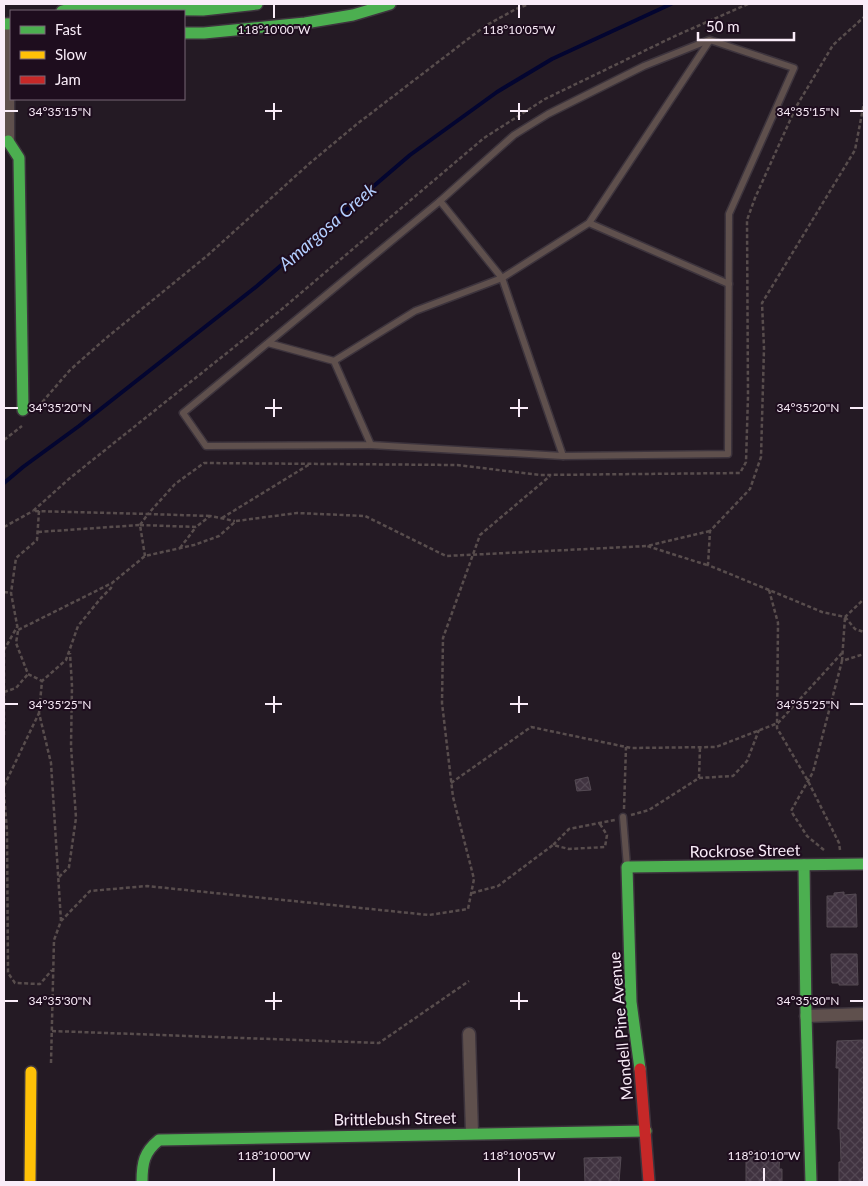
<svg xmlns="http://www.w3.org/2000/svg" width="868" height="1186" viewBox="0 0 868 1186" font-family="Lato,sans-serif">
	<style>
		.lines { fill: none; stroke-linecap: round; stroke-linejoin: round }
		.stream { stroke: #030530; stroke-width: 4 }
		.building { fill: url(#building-cross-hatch); stroke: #544a53 }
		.lane-casing { stroke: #3d343d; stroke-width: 9 }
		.street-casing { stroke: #3d343d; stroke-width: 15 }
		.fast-casing { stroke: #3d343d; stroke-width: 14 }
		.slow-casing { stroke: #3d343d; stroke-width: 14 }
		.jam-casing { stroke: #3d343d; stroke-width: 14 }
		.path { stroke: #584d4d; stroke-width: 2.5; stroke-dasharray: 4 2.5; stroke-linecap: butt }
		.lane { stroke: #5f504d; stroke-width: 6 }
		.street { stroke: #5f504d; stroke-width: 12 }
		.fast { stroke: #4caf50; stroke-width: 11 }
		.slow { stroke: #ffc107; stroke-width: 11 }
		.jam { stroke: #c62828; stroke-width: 11 }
		.ticks { fill: none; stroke: #f9ecf8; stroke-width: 2 }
		.labels { text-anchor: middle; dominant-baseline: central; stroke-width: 4; stroke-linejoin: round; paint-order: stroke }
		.street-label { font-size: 16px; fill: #f9ecf8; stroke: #1e0d1e }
		.water-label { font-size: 18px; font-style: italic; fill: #b4cfff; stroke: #1e0d1e }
		.ticks-label { font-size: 12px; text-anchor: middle; fill: #f9ecf8; stroke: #1e0d1e; stroke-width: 4; stroke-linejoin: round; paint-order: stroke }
	</style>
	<defs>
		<pattern id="building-cross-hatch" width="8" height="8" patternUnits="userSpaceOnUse" patternTransform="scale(1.25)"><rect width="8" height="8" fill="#403340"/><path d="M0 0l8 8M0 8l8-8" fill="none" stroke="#534753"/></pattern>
	</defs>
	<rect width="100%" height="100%" fill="#241a24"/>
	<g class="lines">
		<polyline class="stream" points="4,483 23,467 79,426 257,286 410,155 497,92 552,59 671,4"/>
	</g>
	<g class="building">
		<polygon points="588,777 591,790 577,791 575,780"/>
		<polygon points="844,892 844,895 856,894 857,927 827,927 827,896 834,896 834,893"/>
		<polygon points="831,954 857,954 858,985 839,985 839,983 832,983"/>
		<polygon points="864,1040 864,1182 839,1182 839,1162 841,1162 840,1129 838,1129 839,1068 836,1068 837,1041"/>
		<polygon points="746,1151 780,1151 779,1169 782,1169 782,1182 746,1182"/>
		<polygon points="621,1157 619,1182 585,1182 584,1158"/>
	</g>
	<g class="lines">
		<g class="lane-casing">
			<g id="lane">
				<polyline points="440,201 514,135 548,114 644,66 709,40"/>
				<polyline points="589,223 729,284"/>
				<polyline points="268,343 334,361 371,445 206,446 183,413 440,201 502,278 563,456"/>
				<polyline points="334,361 415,311 502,278 589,223 710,40 794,68 729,214 728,454 563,456 371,445"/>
				<polyline points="623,817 627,866"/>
			</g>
		</g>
		<g class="street-casing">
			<g id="street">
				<polyline points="4,141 8,141 8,24"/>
				<polyline points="806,1016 864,1014"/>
				<polyline points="469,1034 472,1133"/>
			</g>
		</g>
		<g class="fast-casing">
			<g id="fast">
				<polyline points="62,11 70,9 203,10 257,4"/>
				<polyline points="4,24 11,24"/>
				<polyline points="184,33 204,33 305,23 353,15 390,4"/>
				<polyline points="8,141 19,158 23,410"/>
				<polyline points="804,865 806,1016 811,1182"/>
				<polyline points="640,1069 631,1002 627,867 864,864"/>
				<path d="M 142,1182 C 142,1163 144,1152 159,1140 L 646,1131"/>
			</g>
		</g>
		<g class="slow-casing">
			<polyline id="slow" points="30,1182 31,1072"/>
		</g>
		<g class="jam-casing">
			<polyline id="jam" points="640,1069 649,1182"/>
		</g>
		<g class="path">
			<polyline points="748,4 675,36 545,99 484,138 282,309 70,478 33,511 148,514 175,484 204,463 457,465 540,475 740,473 746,462 748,396 747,220 755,198 796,107 833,45 864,17"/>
			<polyline points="38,407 70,370 105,339 208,255 310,163 357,124 485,26 516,9 529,4"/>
			<polyline points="4,440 22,426"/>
			<polyline points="39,511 37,540 16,558 11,593 18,630 112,583 145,556 194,545 219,536 236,521 297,513 365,516 446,556 647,546"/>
			<polyline points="222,518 310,464"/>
			<polyline points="140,525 196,527 210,516 235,521"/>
			<polyline points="140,525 148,514 210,516"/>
			<polyline points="4,527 33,511"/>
			<polyline points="38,532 140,525 145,556"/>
			<polyline points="180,548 196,527"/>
			<polyline points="707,565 647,546 710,531"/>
			<polyline points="769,590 708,565 710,531 750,489 761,457 764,348 762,303 855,150 864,103"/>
			<polyline points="4,592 11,593"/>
			<polyline points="845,617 855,629 864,632"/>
			<polyline points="18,631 16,643 28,674 42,681"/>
			<polyline points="842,661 845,617"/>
			<polyline points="4,692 16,688 28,674"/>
			<polyline points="4,735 4,650 17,627"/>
			<polyline points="699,778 700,747"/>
			<polyline points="451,783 531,727 631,748 716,747 778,723 843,652"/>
			<polyline points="4,786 39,713"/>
			<polyline points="4,793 7,831 8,973 15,983 40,984 52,970"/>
			<polyline points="624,809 626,747"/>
			<polyline points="631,815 649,810 699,778 733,776 747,761 759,730"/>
			<polyline points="600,824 607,835 605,847 569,849 553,845 569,829 615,820"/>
			<polyline points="824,850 807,836 791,811 813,772 842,661 864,654"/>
			<polyline points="840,850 839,843 808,781 777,728 778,623 769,590 822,612 845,617 864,599"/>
			<polyline points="59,877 69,867 76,818 71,746 72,686 70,653"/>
			<polyline points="472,893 498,886 553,845"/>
			<polyline points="61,921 51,763 39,713 42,681 66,660 78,626 101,598 111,588 112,584"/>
			<polyline points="52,1031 379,1043 469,981"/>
			<polyline points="51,1063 54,940 61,921 90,891 147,886 429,915 468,909 474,879 453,797 442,703 443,638 480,535 550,476"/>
		</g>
		<use href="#lane" class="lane"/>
		<use href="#street" class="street"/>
		<use href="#fast" class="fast"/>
		<use href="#slow" class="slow"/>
		<use href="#jam" class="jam"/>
	</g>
	<path class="ticks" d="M 274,5 L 274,18M 519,5 L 519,18M 274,103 L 274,120M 519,103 L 519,120M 5,111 L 18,111M 265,111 L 282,111M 510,111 L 528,111M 850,111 L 863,111M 274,399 L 274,417M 519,399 L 519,417M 5,408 L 18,408M 265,408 L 282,408M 510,408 L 528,408M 850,408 L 863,408M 274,696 L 274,713M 519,696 L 519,713M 5,704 L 18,704M 265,704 L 282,704M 510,704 L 528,704M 850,704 L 863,704M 274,992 L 274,1010M 519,992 L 519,1010M 5,1001 L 18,1001M 265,1001 L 282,1001M 510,1001 L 528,1001M 850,1001 L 863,1001M 274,1168 L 274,1181M 519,1168 L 519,1181M 764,1168 L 764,1181"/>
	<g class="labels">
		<g class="street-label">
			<text transform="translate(745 850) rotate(-1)">Rockrose Street</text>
			<text transform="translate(620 1026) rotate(-95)">Mondell Pine Avenue</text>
			<text transform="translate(395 1118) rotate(-1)">Brittlebush Street</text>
		</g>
		<g class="water-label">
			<text transform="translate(327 226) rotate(-41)">Amargosa Creek</text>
		</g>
	</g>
	<g class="ticks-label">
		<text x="274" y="34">118°10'00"W</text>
		<text x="519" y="34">118°10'05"W</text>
		<text x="808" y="116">34°35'15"N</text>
		<text x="60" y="116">34°35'15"N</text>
		<text x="808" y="412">34°35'20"N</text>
		<text x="60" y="412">34°35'20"N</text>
		<text x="808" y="709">34°35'25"N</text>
		<text x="60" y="709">34°35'25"N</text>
		<text x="60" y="1005">34°35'30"N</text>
		<text x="808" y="1005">34°35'30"N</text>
		<text x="274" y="1160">118°10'00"W</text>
		<text x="519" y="1160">118°10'05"W</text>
		<text x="764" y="1160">118°10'10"W</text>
	</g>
	<rect width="868" height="1186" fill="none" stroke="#f9ecf8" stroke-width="10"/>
	<rect x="10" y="10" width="175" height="90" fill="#1e0d1e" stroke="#766675"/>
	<rect x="20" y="26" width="25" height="8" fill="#4caf50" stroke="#766675"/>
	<text x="55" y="35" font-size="15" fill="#f9ecf8">Fast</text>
	<rect x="20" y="51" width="25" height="8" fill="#ffc107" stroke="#766675"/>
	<text x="55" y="60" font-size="15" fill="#f9ecf8">Slow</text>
	<rect x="20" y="76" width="25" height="8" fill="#c62828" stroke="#766675"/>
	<text x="55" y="85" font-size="15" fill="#f9ecf8">Jam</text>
	<path d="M698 32v8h96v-8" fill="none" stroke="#f9ecf8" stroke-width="2.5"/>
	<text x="706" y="32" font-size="15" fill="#f9ecf8" stroke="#1e0d1e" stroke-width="4" paint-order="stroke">50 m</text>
</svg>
